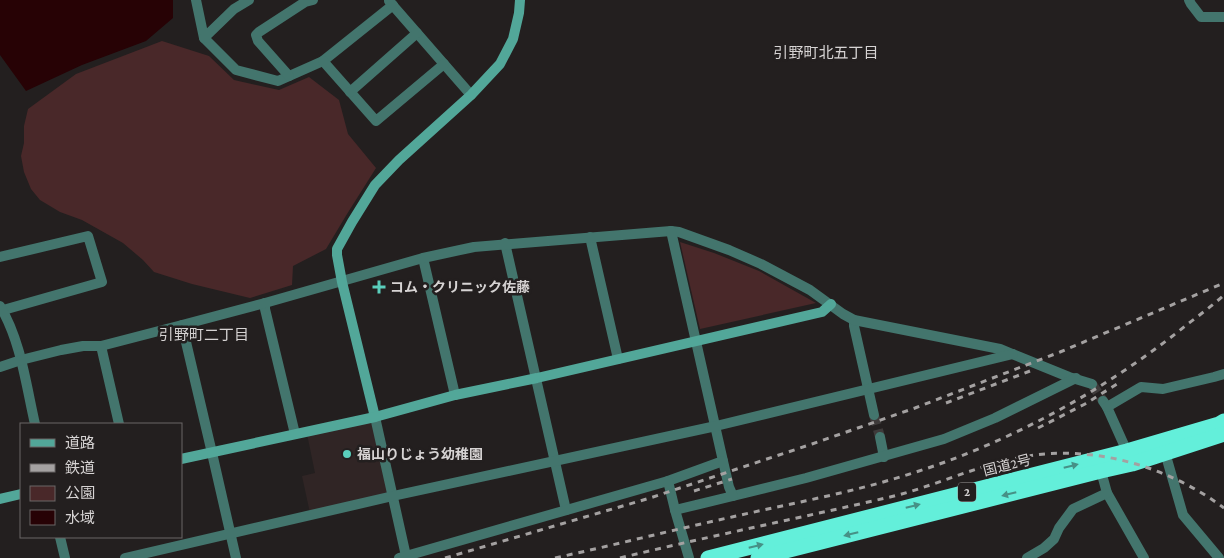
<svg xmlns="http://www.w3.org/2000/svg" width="1224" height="558" viewBox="0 0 1224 558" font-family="'Crimson Pro','Noto Sans JP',serif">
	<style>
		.built { fill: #302525 }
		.green { fill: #492829 }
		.water { fill: #270205 }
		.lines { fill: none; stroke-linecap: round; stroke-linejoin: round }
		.street-tunnel { stroke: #3e3a3a; stroke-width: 10; stroke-dasharray: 10 5; stroke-linecap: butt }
		.street { stroke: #43756d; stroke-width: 10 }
		.secondary { stroke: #52a799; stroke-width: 10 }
		.highway { stroke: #63efda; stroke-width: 15 }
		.rail { stroke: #a4a1a1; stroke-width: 3; stroke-dasharray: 6 6; stroke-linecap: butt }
		.oneway { fill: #469186 }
		.poi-dot { fill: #5acebc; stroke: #231f1f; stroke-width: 2 }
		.labels { text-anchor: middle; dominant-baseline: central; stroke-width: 5; stroke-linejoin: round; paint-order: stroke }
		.shield { fill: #231f1f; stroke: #a09d9d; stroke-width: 1 }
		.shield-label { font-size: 12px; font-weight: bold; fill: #d6d3d3 }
		.poi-label { font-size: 14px; font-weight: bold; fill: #d6d3d3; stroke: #231f1f; text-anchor: start }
		.street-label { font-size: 14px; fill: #d6d3d3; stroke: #231f1f }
		.neighbourhood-label { font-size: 15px; fill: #d6d3d3; stroke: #231f1f }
	</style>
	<rect width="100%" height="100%" fill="#231f1f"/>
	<polygon class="built" points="374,419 391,494 310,513 302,476 315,473 307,434"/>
	<g class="green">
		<polygon points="162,41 209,56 234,80 279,90 309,77 339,100 348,134 376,168 347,214 326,249 293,266 292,285 250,298 192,284 154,272 143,260 123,243 82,220 60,212 40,200 31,189 24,172 21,156 24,143 24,126 28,109 76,74"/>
		<polygon points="680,242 714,253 759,271 816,303 700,329"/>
	</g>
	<polygon class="water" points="0,0 173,0 173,18 146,41 82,65 26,91 0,55"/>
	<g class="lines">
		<g class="street-tunnel">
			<polyline points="1092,384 1103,401"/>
			<polyline points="874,415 880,437"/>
		</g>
		<g class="street">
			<polyline points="196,0 204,38 236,70 278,81 323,61 393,5"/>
			<polyline points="1189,0 1191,4 1201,17 1224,17"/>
			<polyline points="389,1 471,95"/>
			<polyline points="204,38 234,9 249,0"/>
			<polyline points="323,61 376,121 444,64"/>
			<polyline points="289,76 258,41 256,35 259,32 305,2 313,0"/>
			<polyline points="350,92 417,33"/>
			<polyline points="590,237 618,359"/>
			<polyline points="505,243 566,510"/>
			<polyline points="0,257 88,236 102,282 0,311"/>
			<polyline points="423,258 455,395"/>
			<polyline points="265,303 265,309 295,434"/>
			<path d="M 0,306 C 21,341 26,385 35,424"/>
			<polyline points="854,320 854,326 874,415"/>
			<polyline points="182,325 212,453 236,558"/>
			<polyline points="101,346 119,424"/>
			<polyline points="0,367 21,360 61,350 83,346 101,346 182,325 265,303 423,258 474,247 671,231 679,232 729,250 761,264 810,290 843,314 854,320 1000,349 1069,377 1092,384"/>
			<polyline points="1103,401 1107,407 1129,456"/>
			<polyline points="1107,407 1141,387 1163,389 1214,377 1224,374"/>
			<polyline points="375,417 406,556"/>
			<polyline points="880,437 884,457"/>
			<polyline points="1164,449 1183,515 1219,558"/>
			<polyline points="668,481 723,461 671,231"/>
			<polyline points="1107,493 1144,558"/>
			<polyline points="733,496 806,478 944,439 995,418 1076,378"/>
			<polyline points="675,510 733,496 729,487 723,461"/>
			<polyline points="60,537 65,558"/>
			<polyline points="125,558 393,496 716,426 1013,354"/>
			<polyline points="399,558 668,481 675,510 689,558"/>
			<polyline points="1027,558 1044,548 1054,539 1059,528 1073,509 1107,493 1101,471"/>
		</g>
		<g class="secondary">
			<polyline points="375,417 342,282 337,255 337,249 352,222 375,185 399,160 471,95 500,64 513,39 519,13 520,0"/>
			<polyline points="181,459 375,417 455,395 537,378 822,312 831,304"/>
			<polyline points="0,499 21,494"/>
		</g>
		<g class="highway">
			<polyline points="708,558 1127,451 1219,424 1224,421"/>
			<polyline points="758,558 1101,471 1132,464 1224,434"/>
		</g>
		<g class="rail">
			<polyline points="946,403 1030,371"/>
			<polyline points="1038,428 1085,404 1117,384"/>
			<polyline points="694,491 732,479"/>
			<polyline points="445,558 650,498 812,444 915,408 1060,352 1224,283"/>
			<path d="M 555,558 C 614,545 673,530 732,517 C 788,504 845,494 900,477 C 1004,446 1105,391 1189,323 C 1201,314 1213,305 1224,295"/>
			<path d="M 620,558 C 710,536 800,518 890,497 C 932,487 971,468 1013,459 C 1085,442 1165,464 1224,508"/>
		</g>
	</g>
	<defs><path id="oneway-solid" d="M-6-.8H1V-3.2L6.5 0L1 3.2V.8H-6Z" transform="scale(1.25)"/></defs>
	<g class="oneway">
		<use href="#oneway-solid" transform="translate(1071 466) rotate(-14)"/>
		<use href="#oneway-solid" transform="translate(1009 494) rotate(166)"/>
		<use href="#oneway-solid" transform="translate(913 506) rotate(-14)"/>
		<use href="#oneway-solid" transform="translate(851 534) rotate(166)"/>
		<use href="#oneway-solid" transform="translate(756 546) rotate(-14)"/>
	</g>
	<g class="poi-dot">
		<path d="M376.5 279.5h5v5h5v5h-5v5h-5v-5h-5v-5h5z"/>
		<circle cx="347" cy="454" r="5"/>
	</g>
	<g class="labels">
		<rect class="shield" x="958" y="482.5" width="18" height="19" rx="4"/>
		<g class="shield-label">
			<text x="967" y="492">2</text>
		</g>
		<g class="poi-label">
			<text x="390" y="287">コム・クリニック佐藤</text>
			<text x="357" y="454">福山りじょう幼稚園</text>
		</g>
		<g class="street-label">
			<text transform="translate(1007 465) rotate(-14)">国道2号</text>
		</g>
		<g class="neighbourhood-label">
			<text x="826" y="53">引野町北五丁目</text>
			<text x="204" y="335">引野町二丁目</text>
		</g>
	</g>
	<rect x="20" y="423" width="162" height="115" fill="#231f1f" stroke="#6b6767"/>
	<rect x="30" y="439" width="25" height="8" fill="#52a799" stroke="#6b6767"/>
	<text x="65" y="448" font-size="15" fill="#d6d3d3">道路</text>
	<rect x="30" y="464" width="25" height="8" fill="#a4a1a1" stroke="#6b6767"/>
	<text x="65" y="473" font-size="15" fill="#d6d3d3">鉄道</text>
	<rect x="30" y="486" width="25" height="15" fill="#492829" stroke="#6b6767"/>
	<text x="65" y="498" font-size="15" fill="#d6d3d3">公園</text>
	<rect x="30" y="510" width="25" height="15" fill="#270205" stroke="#6b6767"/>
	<text x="65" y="523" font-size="15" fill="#d6d3d3">水域</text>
</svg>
